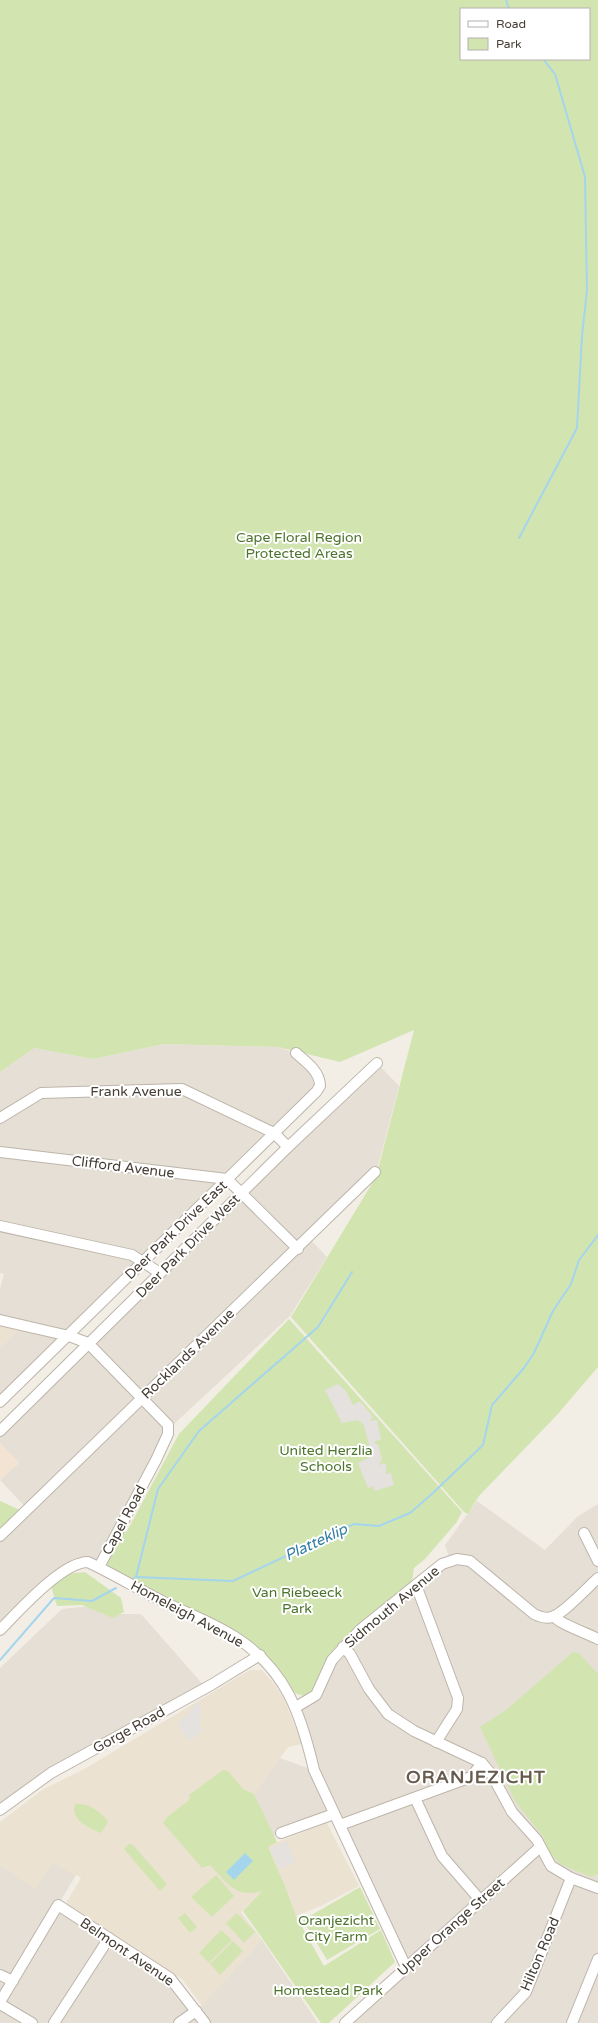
<svg xmlns="http://www.w3.org/2000/svg" width="598" height="2023" viewBox="0 0 598 2023" font-family="'Varela Round',sans-serif">
	<style>
		.residential { fill: #e6dfd5 }
		.commercial { fill: #f3e3d2 }
		.education { fill: #ebe2d1 }
		.green { fill: #d2e5b1; fill-rule: evenodd }
		.parking { fill: #e4e1de }
		.water { fill: #a5d5ed }
		.lines { fill: none; stroke-linecap: round; stroke-linejoin: round }
		.stream { stroke: #a5d5ed; stroke-width: 2 }
		.minor-casing { stroke: #bdb5aa; stroke-width: 12 }
		.minor { stroke: #fff; stroke-width: 10 }
		.labels { text-anchor: middle; dominant-baseline: central; stroke-width: 4; stroke-linejoin: round; paint-order: stroke }
		.park-label { font-size: 14px; fill: #4d742c; stroke: #fff }
		.street-label { font-size: 14px; fill: #453e36; stroke: #fff }
		.water-label { font-size: 15px; font-style: italic; fill: #327da4; stroke: #fff }
		.district-label { font-size: 18px; font-weight: bold; letter-spacing: 1px; fill: #675b4e; stroke: #fff }
	</style>
	<rect width="100%" height="100%" fill="#f2eee6"/>
	<g class="residential">
		<polygon points="164,1044 278,1047 296,1053 320,1082 0,1402 0,1348 18,1330 0,1327 0,1289 4,1274 0,1273 0,1072 34,1048 93,1059"/>
		<polygon points="377,1063 399,1086 378,1166 375,1172 309,1238 327,1257 290,1316 173,1425 99,1567 75,1565 0,1630 0,1536 27,1509 0,1480 19,1463 0,1443 0,1431"/>
		<polygon points="477,1501 545,1550 578,1516 598,1504 598,2023 345,2023 406,1967 334,1814 273,1836 254,1794 280,1758 313,1770 296,1707 332,1660 450,1560 445,1545"/>
		<polygon points="109,1604 117,1614 141,1614 206,1688 51,1773 0,1810 0,1668 62,1609"/>
		<polygon points="53,1862 76,1875 58,1905 170,1978 196,2011 262,1940 318,2023 0,2023 0,1865 35,1888"/>
	</g>
	<polygon class="commercial" points="0,1443 19,1463 0,1480"/>
	<g class="education">
		<polygon points="0,1327 19,1329 0,1348"/>
		<polygon points="250,1670 262,1670 275,1685 284,1699 302,1744 288,1747 254,1795 273,1836 277,1842 327,1823 359,1886 323,1905 296,1916 287,1891 277,1871 274,1879 241,1912 262,1940 202,2006 182,1979 66,1903 81,1878 53,1862 35,1889 0,1865 0,1822 42,1790 86,1768"/>
	</g>
	<g class="green">
		<path d="M 0,0 L 598,0 L 598,1367 L 557,1415 L 479,1496 L 468,1514 L 464,1512 L 291,1317 L 376,1177 L 414,1030 L 340,1062 L 278,1047 L 164,1044 L 93,1059 L 34,1048 L 0,1072 ZM 461,9 L 589,9 L 589,59 L 461,59 Z"/>
		<polygon points="289,1319 462,1512 456,1523 425,1559 414,1568 412,1581 355,1627 314,1691 304,1696 295,1693 267,1657 185,1608 108,1567 107,1562 119,1535 127,1531 179,1434"/>
		<polygon points="0,1501 20,1510 0,1529"/>
		<polygon points="85,1572 121,1598 124,1612 113,1618 82,1605 57,1606 51,1586 66,1574"/>
		<polygon points="573,1652 579,1653 598,1674 598,1874 591,1877 560,1864 548,1851 544,1838 515,1801 480,1727 506,1710"/>
		<path d="M 223,1770 L 228,1771 L 243,1789 L 254,1794 L 277,1842 L 268,1847 L 287,1891 L 296,1916 L 324,1966 L 381,1930 L 395,1962 L 329,2023 L 321,2023 L 243,1911 L 262,1891 C 236,1899 226,1882 210,1865 L 202,1868 L 163,1823 L 166,1818 L 188,1801 L 190,1798 L 189,1795 Z"/>
		<path d="M 75,1804 C 87,1802 102,1812 108,1822 L 101,1833 C 90,1829 69,1819 75,1804 Z"/>
		<polygon points="129,1844 133,1845 167,1884 160,1891 124,1849"/>
		<polygon points="216,1875 234,1896 212,1917 191,1897"/>
		<polygon points="360,1887 380,1929 327,1960 303,1920"/>
		<polygon points="185,1913 197,1927 190,1933 178,1918"/>
		<polygon points="237,1913 255,1932 244,1943 226,1923"/>
		<polygon points="221,1930 232,1940 209,1963 199,1953"/>
		<polygon points="233,1941 243,1951 220,1975 210,1964"/>
	</g>
	<g class="parking">
		<polygon points="338,1384 346,1391 353,1405 360,1401 373,1417 370,1421 377,1420 381,1439 374,1442 378,1445 382,1458 379,1466 383,1463 386,1464 386,1474 391,1473 394,1485 375,1491 373,1486 368,1488 358,1463 372,1456 364,1425 358,1420 342,1423 325,1390"/>
		<polygon points="196,1702 201,1706 200,1727 202,1732 189,1741 180,1728 178,1721 188,1715"/>
		<polygon points="287,1841 295,1863 279,1869 270,1848"/>
	</g>
	<polygon class="water" points="245,1853 253,1861 234,1880 226,1872"/>
	<g class="lines">
		<g class="stream">
			<polyline points="506,0 509,9"/>
			<polyline points="519,538 577,428 582,336 587,290 585,177 555,74 543,59"/>
			<polyline points="136,1577 158,1489 199,1431 318,1327 352,1272"/>
			<polyline points="132,1580 136,1577 233,1581 354,1524 379,1526 410,1513 433,1493 483,1445 492,1405 524,1368 534,1353 553,1311 571,1284 579,1260 598,1235"/>
			<polyline points="0,1660 54,1598 92,1601 116,1588"/>
		</g>
		<g class="minor-casing">
			<g id="minor">
				<polyline points="0,1118 41,1093 182,1089 274,1133 288,1147"/>
				<polyline points="0,1152 227,1179 298,1249"/>
				<polyline points="0,1226 132,1255 160,1273"/>
				<polyline points="0,1320 69,1336 88,1343 168,1425 168,1434 156,1460 99,1567"/>
				<path d="M 0,1402 L 316,1092 L 320,1086 C 320,1071 306,1062 296,1053"/>
				<polyline points="0,1431 288,1147 377,1063"/>
				<polyline points="584,1533 598,1561"/>
				<polyline points="0,1536 375,1172"/>
				<polyline points="416,1585 458,1698 457,1709 436,1742"/>
				<path d="M 554,1616 C 559,1624 587,1633 598,1639"/>
				<path d="M 0,1630 C 19,1611 62,1562 88,1562 C 115,1575 140,1590 166,1603 C 189,1614 213,1623 235,1637 C 286,1669 301,1714 314,1770 L 406,1967"/>
				<polyline points="343,1647 350,1654 369,1689 388,1714 414,1731 482,1763 492,1775 512,1812 537,1840 551,1866 571,1878 598,1888"/>
				<path d="M 296,1707 L 316,1695 L 332,1660 L 360,1630 L 442,1564 L 457,1559 L 470,1561 L 534,1614 C 540,1617 546,1619 552,1617 C 564,1613 588,1587 598,1578"/>
				<polyline points="415,1798 442,1856 481,1901"/>
				<polyline points="0,1810 51,1773 211,1685 260,1655"/>
				<polyline points="340,1825 471,1777 482,1763"/>
				<polyline points="281,1833 334,1814"/>
				<polyline points="0,1975 13,1981"/>
				<polyline points="0,2002 58,1905 170,1978 205,2023"/>
				<polyline points="0,2004 32,2023"/>
				<polyline points="54,2023 109,1938"/>
				<polyline points="179,2023 196,2011"/>
				<polyline points="345,2023 540,1847"/>
				<polyline points="497,2023 526,1992 571,1878"/>
				<polyline points="572,2023 598,1959"/>
			</g>
		</g>
		<use href="#minor" class="minor"/>
	</g>
	<g class="labels">
		<g class="park-label">
			<text x="299" y="537">Cape Floral Region<tspan x="299" dy="16">Protected Areas</tspan></text>
			<text x="326" y="1450">United Herzlia<tspan x="326" dy="16">Schools</tspan></text>
			<text x="297" y="1592">Van Riebeeck<tspan x="297" dy="16">Park</tspan></text>
			<text x="336" y="1920">Oranjezicht<tspan x="336" dy="16">City Farm</tspan></text>
			<text x="328" y="1990">Homestead Park</text>
		</g>
		<g class="street-label">
			<text x="136" y="1091">Frank Avenue</text>
			<text transform="translate(123 1167) rotate(7)">Clifford Avenue</text>
			<text transform="translate(176 1230) rotate(-44)">Deer Park Drive East</text>
			<text transform="translate(188 1246) rotate(-45)">Deer Park Drive West</text>
			<text transform="translate(188 1354) rotate(-44)">Rocklands Avenue</text>
			<text transform="translate(124 1520) rotate(-62)">Capel Road</text>
			<text transform="translate(392 1607) rotate(-40)">Sidmouth Avenue</text>
			<text transform="translate(187 1614) rotate(28)">Homeleigh Avenue</text>
			<text transform="translate(129 1730) rotate(-29)">Gorge Road</text>
			<text transform="translate(451 1927) rotate(-42)">Upper Orange Street</text>
			<text transform="translate(127 1952) rotate(34)">Belmont Avenue</text>
			<text transform="translate(540 1954) rotate(-67)">Hilton Road</text>
		</g>
		<g class="water-label">
			<text transform="translate(316 1542) rotate(-25)">Platteklip</text>
		</g>
		<g class="district-label">
			<text x="476" y="1777">ORANJEZICHT</text>
		</g>
	</g>
	<rect x="460" y="8" width="130" height="52" fill="#ffffff" stroke="#b5b2af"/>
	<rect x="468" y="21" width="20" height="6" fill="#ffffff" stroke="#b5b2af"/>
	<text x="496" y="28" font-size="12" fill="#453e36">Road</text>
	<rect x="468" y="38" width="20" height="12" fill="#d2e5b1" stroke="#b5b2af"/>
	<text x="496" y="48" font-size="12" fill="#453e36">Park</text>
</svg>
